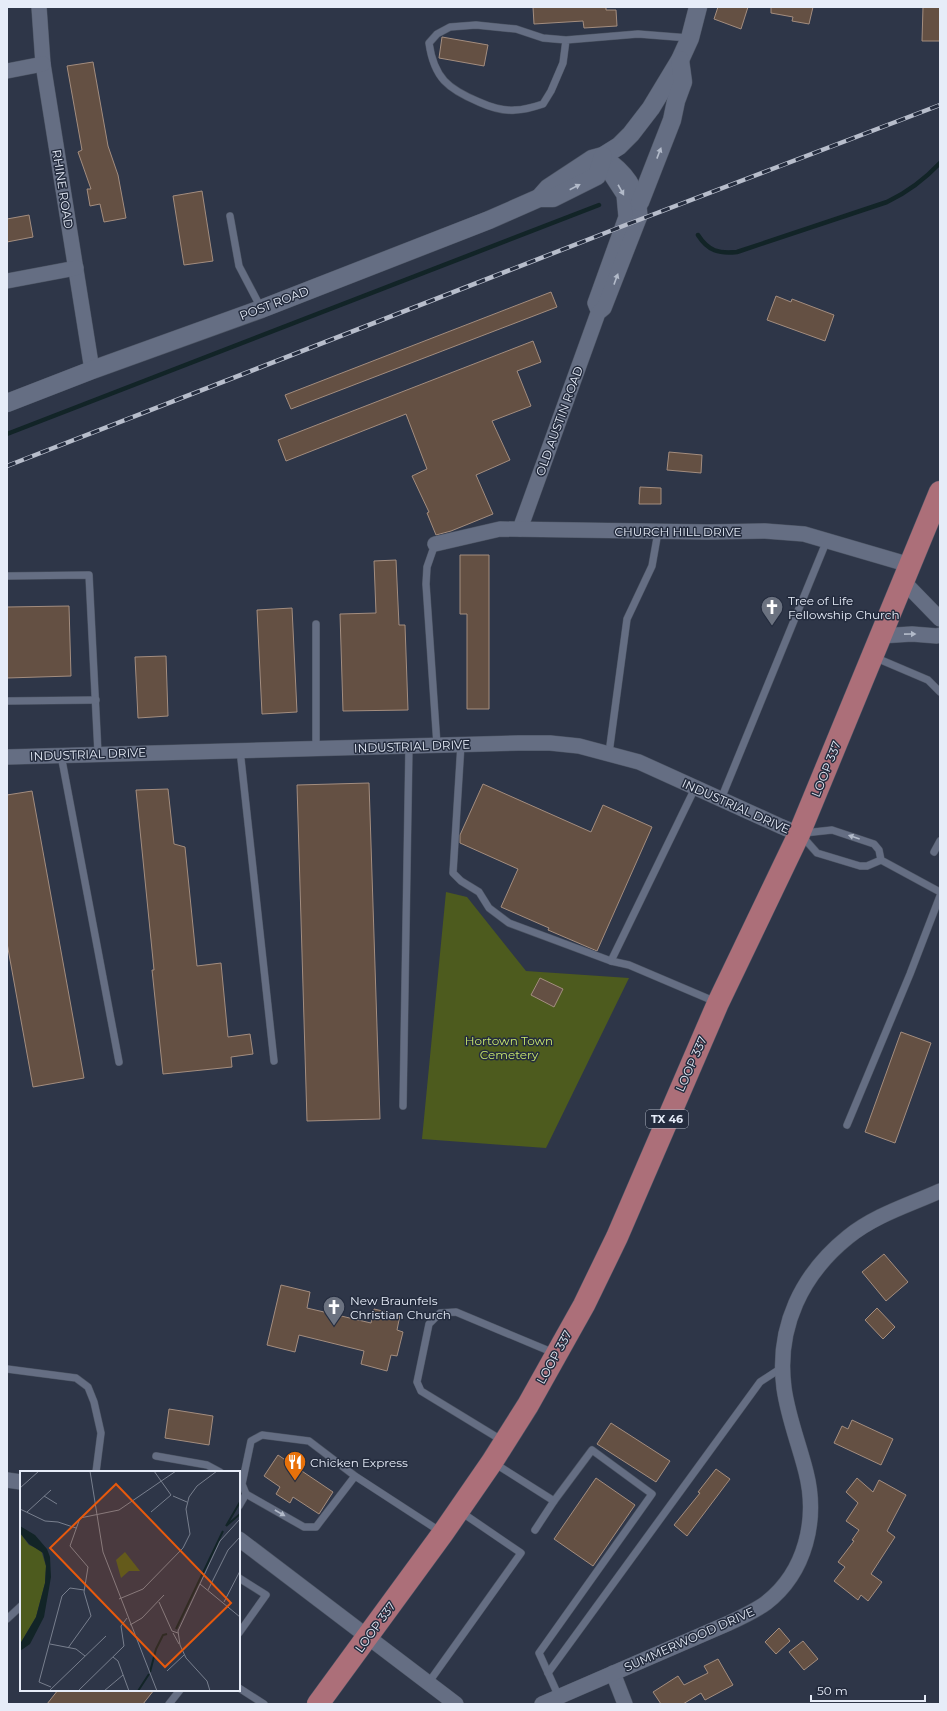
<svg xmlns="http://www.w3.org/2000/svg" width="947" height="1711" viewBox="0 0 947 1711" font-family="Montserrat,sans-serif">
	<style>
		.green { fill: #4d5b1e }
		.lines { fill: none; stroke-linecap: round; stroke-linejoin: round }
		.stream { stroke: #122427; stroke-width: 4.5 }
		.building { fill: #645043; stroke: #a38d7f }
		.service-casing { stroke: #4c5463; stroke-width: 8 }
		.minor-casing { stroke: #4c5463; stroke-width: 16 }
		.tertiary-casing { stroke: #4c5463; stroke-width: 19 }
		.primary-casing { stroke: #4c5463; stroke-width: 23 }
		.service { stroke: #656e83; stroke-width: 7 }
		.minor { stroke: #656e83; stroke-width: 15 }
		.tertiary { stroke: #656e83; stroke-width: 18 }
		.primary { stroke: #ac6f79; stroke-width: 22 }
		.rail-casing { stroke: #b7bdcb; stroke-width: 4.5 }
		.rail { stroke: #242c3e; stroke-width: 3; stroke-dasharray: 9; stroke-linecap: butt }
		.oneway { fill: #b2bac9 }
		.labels { text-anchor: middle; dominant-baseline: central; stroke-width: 3; stroke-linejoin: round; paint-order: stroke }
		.shield { fill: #242c3e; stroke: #acb2c0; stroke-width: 1 }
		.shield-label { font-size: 11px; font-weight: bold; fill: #e6ecf8 }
		.street-label { font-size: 12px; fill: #e6ecf8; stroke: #242c3e }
		.poi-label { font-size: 12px; fill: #e6ecf8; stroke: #242c3e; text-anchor: start }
		.park-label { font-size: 12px; fill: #c9e76c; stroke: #242c3e }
		.inset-river { fill: none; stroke: #122427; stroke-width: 2 }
		.inset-road { fill: none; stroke: #787f8e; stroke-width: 1 }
		.view { fill: #e8590c; fill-opacity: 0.15; stroke: #e8590c; stroke-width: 2 }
		.inset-edge { fill: none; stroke: #e6ecf8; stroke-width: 2 }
	</style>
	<rect width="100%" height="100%" fill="#2e3648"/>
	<polygon class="green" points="446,892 467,897 526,971 629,978 546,1148 422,1139"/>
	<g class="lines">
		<g class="stream">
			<path d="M 698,235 C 708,251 719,254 737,252 L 887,202 C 908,192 924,180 940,163"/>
			<polyline points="7,434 599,205"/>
		</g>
	</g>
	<g class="building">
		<polygon points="533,7 606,7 606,10 616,10 617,26 584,28 583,21 534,24"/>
		<polygon points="718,7 748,7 741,29 714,19"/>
		<polygon points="771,7 813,7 809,24 792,21 793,17 771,13"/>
		<polygon points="923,7 940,7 940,41 922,41"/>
		<polygon points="442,37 488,45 484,66 439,58"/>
		<polygon points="93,62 108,146 118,175 126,218 104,222 100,204 90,206 87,189 91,189 78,152 82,150 67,66"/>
		<polygon points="202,191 213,261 184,265 173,196"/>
		<polygon points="29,215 33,237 7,242 7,219"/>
		<polygon points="551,292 557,307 291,409 285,395"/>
		<polygon points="776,296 791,302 792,299 834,315 825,341 767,320"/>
		<polygon points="533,341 541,362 517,371 531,406 492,421 510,460 476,475 493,514 451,531 436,535 427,513 429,512 412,476 427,469 406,414 286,461 278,440"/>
		<polygon points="669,452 702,455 701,473 667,470"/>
		<polygon points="640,487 661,488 661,504 639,504"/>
		<polygon points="460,555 489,555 489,709 467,709 467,614 460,614"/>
		<polygon points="396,560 399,625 405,625 408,710 343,711 340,614 376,613 374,561"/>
		<polygon points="69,606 71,676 7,678 7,607"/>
		<polygon points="292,608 297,712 262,714 257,610"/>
		<polygon points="166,656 168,716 138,718 135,657"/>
		<polygon points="369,783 380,1119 307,1121 297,785"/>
		<polygon points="483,784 591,832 603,805 652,827 597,951 548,930 549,928 501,907 518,869 460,843 460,835"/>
		<polygon points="168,789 174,844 185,847 197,966 221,963 228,1037 250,1034 253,1054 231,1057 232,1067 163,1074 152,970 154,970 136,790"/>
		<polygon points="32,791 84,1078 33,1087 7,943 7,795"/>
		<polygon points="540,978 563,989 554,1007 531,995"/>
		<polygon points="901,1032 931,1043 895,1143 865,1132"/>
		<polygon points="884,1254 908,1282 886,1301 862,1272"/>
		<polygon points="281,1285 310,1292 307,1308 371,1323 374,1309 400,1315 397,1330 403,1332 397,1356 391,1355 387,1371 361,1364 364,1351 299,1335 295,1352 267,1345"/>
		<polygon points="877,1308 895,1327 883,1339 865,1320"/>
		<polygon points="169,1409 213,1416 209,1445 165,1438"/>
		<polygon points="852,1420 893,1439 881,1465 834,1443 842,1426 848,1429"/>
		<polygon points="611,1423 670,1461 656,1482 597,1444"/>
		<polygon points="278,1455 333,1492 319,1514 293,1497 290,1503 276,1494 280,1487 264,1476"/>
		<polygon points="716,1469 730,1479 687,1536 674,1525 700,1493 698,1492"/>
		<polygon points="596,1478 635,1505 593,1566 554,1539"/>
		<polygon points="857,1478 873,1492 879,1480 906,1495 887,1531 895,1537 871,1574 882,1582 868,1601 861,1595 858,1600 834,1581 845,1567 838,1562 854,1541 852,1540 859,1530 846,1521 858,1503 846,1492"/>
		<polygon points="779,1628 790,1641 776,1654 765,1642"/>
		<polygon points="803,1641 818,1659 804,1670 789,1652"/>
		<polygon points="718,1659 733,1685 705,1700 701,1693 683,1704 661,1704 653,1692 678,1676 684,1685 708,1673 704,1666"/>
		<polygon points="58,1690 154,1690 143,1704 47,1704"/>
	</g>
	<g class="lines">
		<g class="service-casing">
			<g id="service">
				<path d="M 566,40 L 563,63 L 551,91 L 543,104 C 534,107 525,110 515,110 C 504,111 490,107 479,102 C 448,89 434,78 429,43 L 437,34 L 450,27 L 476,25 L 516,29 L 543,38 L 566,40 L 638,34 L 689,38"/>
				<polyline points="230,216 239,266 261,308"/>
				<polyline points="435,544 427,567 426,584 437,745"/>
				<polyline points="7,576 89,575 98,753"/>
				<polyline points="316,624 316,748"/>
				<polyline points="874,657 928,680 940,692"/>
				<polyline points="7,701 96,700"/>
				<polyline points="461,744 453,873 461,881 479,892 489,908 509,923 611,961 629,965 716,1002"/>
				<polyline points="240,750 274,1061"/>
				<polyline points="609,753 627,619 652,566 658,532"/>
				<polyline points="61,755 119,1062"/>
				<polyline points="721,799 827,540"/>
				<polyline points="804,833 832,830 874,844 879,850 881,860 940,892"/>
				<polyline points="802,836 817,853 860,866 867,866 881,860"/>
				<polyline points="934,852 940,841"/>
				<polyline points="611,961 695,788"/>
				<polyline points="403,1106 409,746"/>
				<polyline points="847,1125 910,974 940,896"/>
				<polyline points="7,1369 76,1378 88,1387 94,1402 101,1433 96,1472"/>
				<polyline points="503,1441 421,1391 417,1382 429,1324 440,1313 456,1312 554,1353"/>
				<polyline points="156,1456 207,1465 220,1472"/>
				<polyline points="494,1463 554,1501 535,1530"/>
				<polyline points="355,1476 316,1527 304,1527 246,1494 242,1484 251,1441 262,1435 309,1441 355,1476 441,1532"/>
				<polyline points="554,1501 592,1450 652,1494 539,1653 559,1697"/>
				<polyline points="239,1506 246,1494"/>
				<polyline points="239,1578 266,1595 239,1633"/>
				<polyline points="7,1619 21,1606"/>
				<polyline points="548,1673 760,1382 783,1367"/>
				<polyline points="429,1682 521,1553 461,1512"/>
				<polyline points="239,1688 264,1704"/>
				<polyline points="169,1704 180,1690"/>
			</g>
		</g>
		<g class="minor-casing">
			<g id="minor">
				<polyline points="39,7 43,64 92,370"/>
				<polyline points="7,71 43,64"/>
				<polyline points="7,281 76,268"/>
				<polyline points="597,308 595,303 626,217 624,195 611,175 604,157"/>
				<path d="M 520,529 L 598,313 L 604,308 L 640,216 C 639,188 626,171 603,156"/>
				<polyline points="435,544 500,529 708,532 765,531 804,534 910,565"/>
				<polyline points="903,581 940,619"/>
				<polyline points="880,636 912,634 937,636 940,635"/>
				<polyline points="7,757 519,743 550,743 579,746 639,762 780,826 799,834"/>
				<polyline points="7,1480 21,1482"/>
				<polyline points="239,1539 456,1704"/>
				<polyline points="613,1673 625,1704"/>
				<path d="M 542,1704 L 729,1623 C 742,1617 755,1611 766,1603 C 806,1572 818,1519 806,1472 C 799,1444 788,1417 784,1388 C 776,1327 802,1274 848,1237 C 875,1215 909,1205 940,1191"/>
			</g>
		</g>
		<g class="tertiary-casing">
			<g id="tertiary">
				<polyline points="540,197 548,188 592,159 603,156 619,146 631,134 651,108 680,60 690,38 698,7"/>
				<polyline points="640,202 672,120 676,101 683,82 680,60"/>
				<polyline points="7,403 92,370 261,309 489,220 539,198 553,198 597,176 603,156"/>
			</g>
		</g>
		<g class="primary-casing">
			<polyline id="primary" points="318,1704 443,1533 492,1462 528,1405 584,1305 617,1237 718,1003 799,834 940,492"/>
		</g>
		<use href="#service" class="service"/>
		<use href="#minor" class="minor"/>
		<use href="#tertiary" class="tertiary"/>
		<use href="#primary" class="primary"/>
		<g class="rail-casing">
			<polyline id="rail" points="7,466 623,226 940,105"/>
		</g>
		<use href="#rail" class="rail"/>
	</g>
	<defs><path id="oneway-solid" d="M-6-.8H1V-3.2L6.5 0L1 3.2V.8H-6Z"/></defs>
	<g class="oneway">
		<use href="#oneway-solid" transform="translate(659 153) rotate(-69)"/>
		<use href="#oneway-solid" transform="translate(575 187) rotate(-27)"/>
		<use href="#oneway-solid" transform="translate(621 190) rotate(61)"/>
		<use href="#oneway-solid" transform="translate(616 279) rotate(-70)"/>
		<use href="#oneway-solid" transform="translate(910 634) rotate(-1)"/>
		<use href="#oneway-solid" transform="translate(854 837) rotate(-161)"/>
		<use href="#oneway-solid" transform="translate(280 1513) rotate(30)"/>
	</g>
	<defs>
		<g id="church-pin" transform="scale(1.15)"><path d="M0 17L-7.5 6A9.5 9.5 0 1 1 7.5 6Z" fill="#6b7280" stroke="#242c3e"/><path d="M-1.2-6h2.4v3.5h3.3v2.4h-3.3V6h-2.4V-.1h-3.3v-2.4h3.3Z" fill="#fff"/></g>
		<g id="restaurant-pin" transform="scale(1.15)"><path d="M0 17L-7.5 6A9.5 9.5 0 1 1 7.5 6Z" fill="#e8710a" stroke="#242c3e"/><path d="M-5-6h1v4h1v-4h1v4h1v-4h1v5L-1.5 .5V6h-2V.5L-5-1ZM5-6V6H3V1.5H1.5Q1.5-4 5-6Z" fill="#fff"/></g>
	</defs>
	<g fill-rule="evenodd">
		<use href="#church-pin" x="772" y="607"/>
		<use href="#church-pin" x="334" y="1307"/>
		<use href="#restaurant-pin" x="295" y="1462"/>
	</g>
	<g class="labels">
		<rect class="shield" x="646" y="1110" width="42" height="18" rx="3"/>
		<g class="shield-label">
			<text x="667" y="1119">TX 46</text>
		</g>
		<g class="street-label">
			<text transform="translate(63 189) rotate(81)">RHINE ROAD</text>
			<text transform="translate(274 303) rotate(-21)">POST ROAD</text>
			<text transform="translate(559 421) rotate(-70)">OLD AUSTIN ROAD</text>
			<text x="678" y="531">CHURCH HILL DRIVE</text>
			<text transform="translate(412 746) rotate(-2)">INDUSTRIAL DRIVE</text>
			<text transform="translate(88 754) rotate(-2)">INDUSTRIAL DRIVE</text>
			<text transform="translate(826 769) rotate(-68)">LOOP 337</text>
			<text transform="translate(736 806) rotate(24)">INDUSTRIAL DRIVE</text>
			<text transform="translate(691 1064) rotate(-66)">LOOP 337</text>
			<text transform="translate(554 1357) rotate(-61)">LOOP 337</text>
			<text transform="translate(375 1627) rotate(-54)">LOOP 337</text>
			<text transform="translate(689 1639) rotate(-24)">SUMMERWOOD DRIVE</text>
		</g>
		<g class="poi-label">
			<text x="788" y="600">Tree of Life<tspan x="788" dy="14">Fellowship Church</tspan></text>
			<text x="350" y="1300">New Braunfels<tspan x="350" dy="14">Christian Church</tspan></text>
			<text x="310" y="1462">Chicken Express</text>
		</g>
		<g class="park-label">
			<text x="509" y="1040">Hortown Town<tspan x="509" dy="14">Cemetery</tspan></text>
		</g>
	</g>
	<g transform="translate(20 1471)">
		<rect width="220" height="220" fill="#2e3648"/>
		<path d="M 0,62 L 9,74 L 21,79 L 26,95 L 25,112 L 16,146 L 0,173 ZM 105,81 L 120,100 L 109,100 L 101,107 L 96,89 Z" fill="#4d5b1e"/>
		<path d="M 0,55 L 15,64 L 27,78 L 30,86 L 31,106 L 24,146 L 10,173 L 0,180 L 0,173 L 16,146 L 25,112 L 26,95 L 23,82 L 9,73 L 0,62 Z" fill="#122427"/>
		<path class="inset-river" d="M 206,55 L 220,31M 206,55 L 220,43M 156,158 L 203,60M 130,201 L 136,178 L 143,164 L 147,163M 118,220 L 129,203"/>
		<path class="inset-road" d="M 70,0 L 83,81 L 137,220M 0,17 L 19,0M 24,25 L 37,33M 153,25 L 167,31M 0,38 L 25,50 L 38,51 L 56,57M 7,41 L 31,19M 131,41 L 151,24 L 134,0M 180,113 L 220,146M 188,119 L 208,79 L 220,66M 99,128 L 123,118 L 163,77 L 170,63 L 166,38 L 169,26 L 177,15 L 197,0M 139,131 L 152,160 L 158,162M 204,131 L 220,100M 110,154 L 122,147 L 144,124M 153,162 L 159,173M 30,173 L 56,178 L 65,185M 48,177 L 71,145 L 64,121 L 68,96 L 50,75 L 60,47 L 99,39 L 156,0M 93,186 L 98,190 L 109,220M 147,200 L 164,184M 31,216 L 19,211 L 42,125 L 50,117 L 64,119M 29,220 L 86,165M 58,220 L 104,175 L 101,155 L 107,147M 84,220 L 103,204M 190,220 L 187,210 L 166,187 L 160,174 L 158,160 L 200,70 L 220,48"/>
		<path class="view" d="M 96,13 L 211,132 L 145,196 L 30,77 Z"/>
		<rect width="220" height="220" class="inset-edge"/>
	</g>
	<rect width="947" height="1711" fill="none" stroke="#e6ecf8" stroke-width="16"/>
	<path d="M811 1695v6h114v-6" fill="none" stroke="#e6ecf8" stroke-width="2"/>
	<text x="817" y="1695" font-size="12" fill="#e6ecf8" stroke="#242c3e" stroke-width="3" paint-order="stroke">50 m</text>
</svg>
